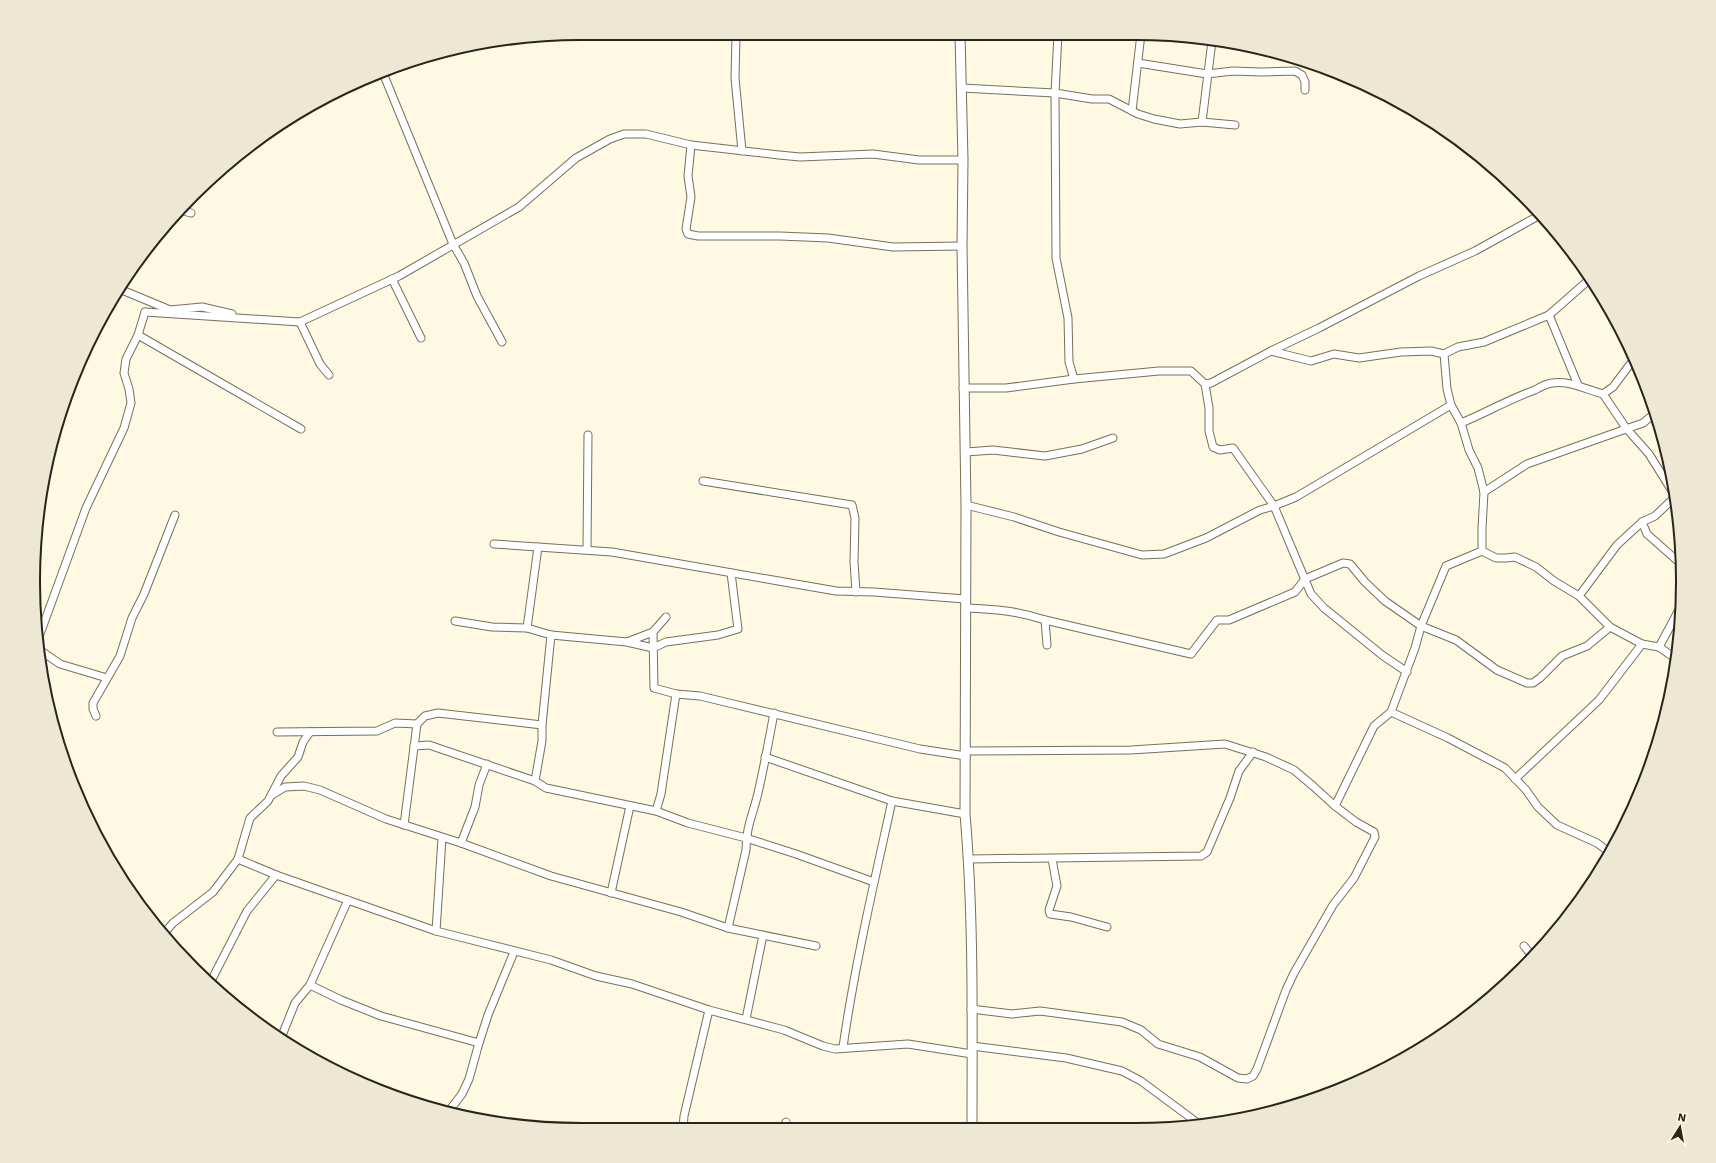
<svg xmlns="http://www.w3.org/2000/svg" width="1716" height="1163" viewBox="0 0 1716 1163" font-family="'Work Sans',sans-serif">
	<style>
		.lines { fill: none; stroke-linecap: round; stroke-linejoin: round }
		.street-casing { stroke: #777059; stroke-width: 9 }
		.secondary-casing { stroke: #777059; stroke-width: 11 }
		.street { stroke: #fff; stroke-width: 7 }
		.secondary { stroke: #fff; stroke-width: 9 }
		.rim { fill: none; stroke: #28251b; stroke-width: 2 }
	</style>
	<rect width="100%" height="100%" fill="#fff8e3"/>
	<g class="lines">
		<g class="street-casing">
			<g id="street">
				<polyline points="1058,34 1055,93 1056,258 1068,318 1069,362 1074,379"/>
				<polyline points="736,36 735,78 742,151"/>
				<polyline points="1138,63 1207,74 1233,71 1261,72 1295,71 1302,75 1305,82 1305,90"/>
				<polyline points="383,73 453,244 464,263 477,296 502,342"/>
				<polyline points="962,88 1055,93 1092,99 1109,99 1138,114 1154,119 1180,124 1202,122 1235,125"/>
				<polyline points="1132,111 1141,34"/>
				<polyline points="1202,122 1212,41"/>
				<polyline points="691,145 688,176 691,197 686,229 688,234 698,236 780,236 828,238 893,247 962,246"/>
				<polyline points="180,210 191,213"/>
				<polyline points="392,279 421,338"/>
				<polyline points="122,290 170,310 202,307 232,314"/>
				<polyline points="145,312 300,322 399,276 519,207 576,158 610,139 624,134 646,134 691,145 779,155 800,157 873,154 919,160 963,160"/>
				<polyline points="1549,315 1578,385"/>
				<polyline points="300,322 320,364 329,375"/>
				<polyline points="138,335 301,429"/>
				<polyline points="1271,351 1311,361 1334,354 1359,358 1401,352 1431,351 1444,354 1458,347 1484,342 1549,315 1591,278"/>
				<polyline points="1444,354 1447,389 1451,405 1461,423 1469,450 1478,468 1484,492 1482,528 1482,551 1496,558 1506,558 1515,557 1536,567 1554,581 1579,596 1610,627 1642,644 1659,647 1675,658"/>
				<polyline points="1205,384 1209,408 1209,431 1213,447 1220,450 1233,448 1274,506 1311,594 1324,608 1382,655 1407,672"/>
				<polyline points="963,388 1006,388 1074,379 1159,371 1191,371 1205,384 1211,383 1271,351 1319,328 1419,276 1475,251 1540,215"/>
				<polyline points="1603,394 1626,428 1649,454 1674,494"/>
				<path d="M 1461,423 C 1486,413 1509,399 1535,390 C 1540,387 1546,384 1552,383 C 1569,380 1587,390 1603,394 L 1613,387 L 1634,359"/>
				<polyline points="966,452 993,450 1045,456 1082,449 1113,438"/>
				<polyline points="703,481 852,505 855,518 854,562 856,592"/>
				<polyline points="1484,492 1527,464 1643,423 1654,414"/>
				<polyline points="966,505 1014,517 1059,532 1142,555 1164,554 1206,538 1260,510 1274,506 1296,497 1451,405"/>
				<polyline points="1642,522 1647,534 1681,564"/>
				<polyline points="494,544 612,552 836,591 874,592 965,599"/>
				<polyline points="587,550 588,435"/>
				<polyline points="1579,596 1617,545 1642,522 1655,516 1675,497"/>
				<path d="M 966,608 C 993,609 1019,611 1045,620 L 1191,654 L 1217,620 L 1229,620 L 1295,592 L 1305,579 L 1343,563 L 1350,564 L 1365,582 L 1385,601 L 1421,626 L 1456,640 L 1497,670 L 1527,683 L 1533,683 L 1540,678 L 1562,656 L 1587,646 L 1610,627"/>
				<polyline points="1045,620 1047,645"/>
				<polyline points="455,621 492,627 527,628 551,635 627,642 653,648 666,642 718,635 738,629 731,573"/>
				<polyline points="527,628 538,547"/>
				<polyline points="653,632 654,688 676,694 700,696 920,749 966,756"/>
				<polyline points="40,634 86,508 124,428 131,403 129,389 124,373 126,359 138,335 145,312"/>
				<polyline points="627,642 653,632 666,617"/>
				<polyline points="1659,647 1680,608"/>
				<polyline points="41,651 60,664 107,678"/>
				<polyline points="1391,712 1448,738 1505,768 1526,790 1538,807 1557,825 1597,843 1609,852"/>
				<polyline points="96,716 93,709 93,703 120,656 132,618 144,594 175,515"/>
				<polyline points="277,732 377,731 395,723 417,724 425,716 438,713 542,725"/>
				<polyline points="414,746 429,745 535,781 546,788 656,811 688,823 746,838 796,854 874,882"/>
				<polyline points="965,751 1131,750 1225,744 1266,757 1294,770 1313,786 1335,806 1356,822 1374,832 1375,837 1354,878 1333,905 1294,973 1286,990 1257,1069 1253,1076 1247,1079 1238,1078 1200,1057 1158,1044 1141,1030 1122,1022 1040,1011 1012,1014 971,1009"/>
				<polyline points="765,757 892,801 965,814"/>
				<polyline points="1515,779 1599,700 1642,644"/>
				<polyline points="535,781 542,741 542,725 551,635"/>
				<polyline points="272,795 285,787 304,786 320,790 386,819 461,843 551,876 681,912 728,928 816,946"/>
				<polyline points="1335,806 1374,726 1391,712 1415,648 1421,626 1446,566 1482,551"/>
				<polyline points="656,811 661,794 676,694"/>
				<polyline points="404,825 417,724"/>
				<polyline points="461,843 475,807 479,785 487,764"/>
				<polyline points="238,859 276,875 436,931 551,960 596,976 632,984 709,1010 784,1030 823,1046 835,1049 908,1044 972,1054"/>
				<polyline points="969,859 1201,856 1207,852 1230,798 1239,771 1253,752"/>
				<polyline points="1052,859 1057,886 1049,910 1050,914 1071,917 1107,927"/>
				<polyline points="611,893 630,806"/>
				<path d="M 728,928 L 746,850 C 746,826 753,815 758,793 C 764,767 769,740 774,713"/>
				<polyline points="436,931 442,838"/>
				<polyline points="165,932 173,923 213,892 238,859 250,818 268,801 281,776 298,757 303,742 310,732"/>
				<polyline points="1524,946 1533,957"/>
				<polyline points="210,983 247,911 276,875"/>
				<polyline points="310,985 341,1000 381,1016 479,1043"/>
				<polyline points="746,1019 763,935"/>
				<polyline points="281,1038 295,1003 310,985 348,900"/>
				<polyline points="972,1046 1066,1058 1122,1071 1141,1081 1199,1124"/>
				<path d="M 843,1047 C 855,964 874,883 892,801"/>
				<polyline points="449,1111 462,1094 469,1079 479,1043 488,1015 514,952"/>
				<polyline points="683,1130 684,1116 709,1010"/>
				<polyline points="784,1130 786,1122"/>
			</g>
		</g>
		<g class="secondary-casing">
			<path id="secondary" d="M 960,34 L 963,160 L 962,246 L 966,505 L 965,814 C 974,919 972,1025 972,1130"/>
		</g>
		<use href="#street" class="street"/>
		<use href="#secondary" class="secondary"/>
	</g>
	<path d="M0 0H1716V1163H0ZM581 40H1135A541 541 0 0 1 1676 581V582A541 541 0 0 1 1135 1123H581A541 541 0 0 1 40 582V581A541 541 0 0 1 581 40Z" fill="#eee7d3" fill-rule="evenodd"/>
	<path class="rim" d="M581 40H1135A541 541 0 0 1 1676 581V582A541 541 0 0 1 1135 1123H581A541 541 0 0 1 40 582V581A541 541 0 0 1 581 40Z"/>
	<g transform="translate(1680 1127) rotate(11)" stroke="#fff8e3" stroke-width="3" paint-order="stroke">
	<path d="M0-3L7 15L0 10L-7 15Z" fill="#28251b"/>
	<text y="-6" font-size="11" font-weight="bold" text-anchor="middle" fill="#28251b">N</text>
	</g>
</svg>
